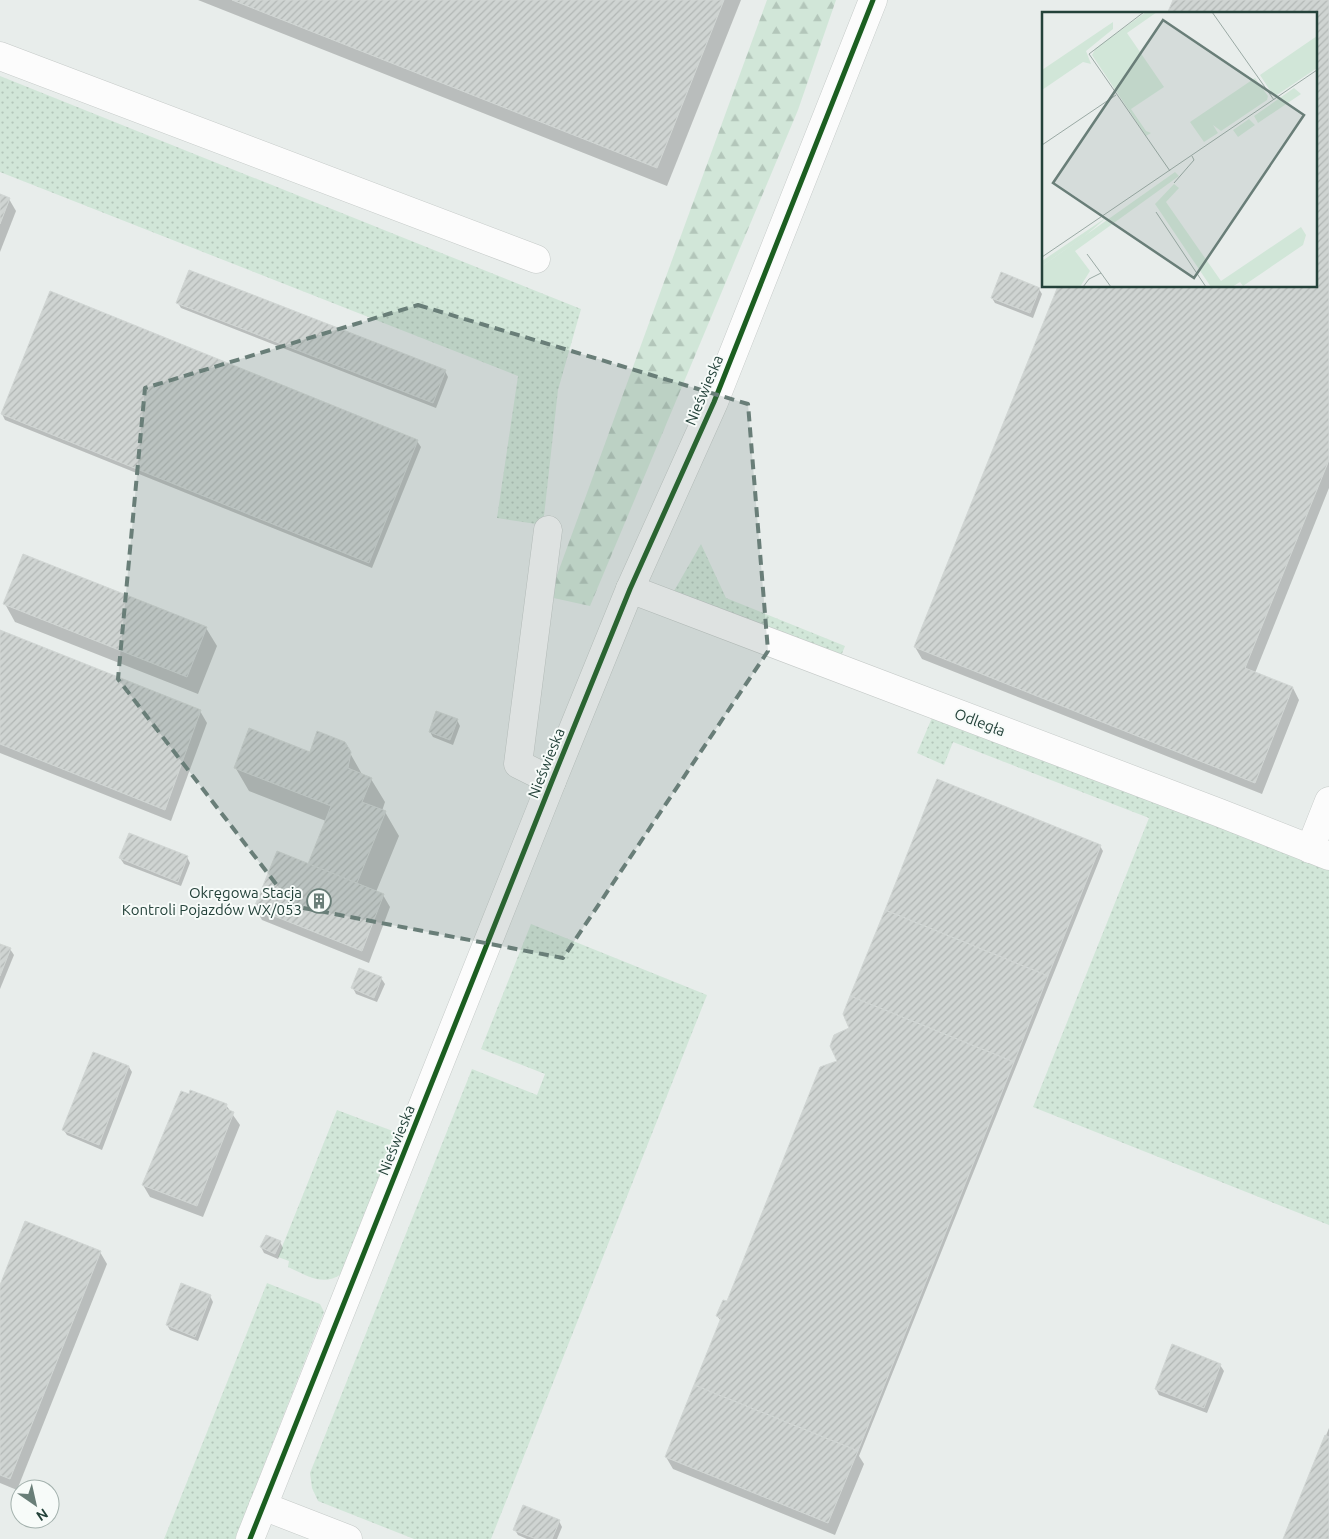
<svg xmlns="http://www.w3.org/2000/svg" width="1329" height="1539" viewBox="0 0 1329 1539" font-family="Ubuntu,sans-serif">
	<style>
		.grass { fill: url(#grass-dots) }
		.forest { fill: url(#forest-firs) }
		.shadow { fill: #0003 }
		.building { fill: url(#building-hatch); stroke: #d1d6d4 }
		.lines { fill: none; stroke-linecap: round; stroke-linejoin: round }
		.minor-casing { stroke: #c5cac8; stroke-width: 29 }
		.minor { stroke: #fcfcfc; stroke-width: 28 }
		.cycleway-casing { stroke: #f7fbf9; stroke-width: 8 }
		.cycleway { stroke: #1b5e20; stroke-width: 5 }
		.marked { fill: #697e78; fill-opacity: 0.2; stroke: #697e78; stroke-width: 4; stroke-dasharray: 10 6; stroke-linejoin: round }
		.labels { text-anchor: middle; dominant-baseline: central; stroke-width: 4; stroke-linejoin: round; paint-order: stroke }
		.street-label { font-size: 15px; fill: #24423a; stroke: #f7fbf9 }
		.poi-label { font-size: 15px; fill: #24423a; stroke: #f7fbf9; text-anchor: end }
		.inset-road { fill: none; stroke: #9aa9a4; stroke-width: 1 }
		.view { fill: #697e78; fill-opacity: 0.15; stroke: #697e78; stroke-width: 2.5 }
		.inset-edge { fill: none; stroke: #24423a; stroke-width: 2.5 }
	</style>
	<defs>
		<pattern id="grass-dots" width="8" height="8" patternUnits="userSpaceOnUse" patternTransform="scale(1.25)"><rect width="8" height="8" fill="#d1e6d8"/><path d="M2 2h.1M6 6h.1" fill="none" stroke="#b3c6ba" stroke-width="1.8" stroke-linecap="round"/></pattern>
		<pattern id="forest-firs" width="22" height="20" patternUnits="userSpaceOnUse" patternTransform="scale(1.25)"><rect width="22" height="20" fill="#d1e6d8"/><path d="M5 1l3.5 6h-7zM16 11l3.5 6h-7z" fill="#b3c6ba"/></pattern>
		<pattern id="building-hatch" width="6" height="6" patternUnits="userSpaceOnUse" patternTransform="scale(1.25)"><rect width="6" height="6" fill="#cfd4d2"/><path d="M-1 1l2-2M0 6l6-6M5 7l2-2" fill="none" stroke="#b2b7b5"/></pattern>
	</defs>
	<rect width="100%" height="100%" fill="#e8edeb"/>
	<g class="grass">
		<polygon points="0,76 581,309 558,390 543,525 497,518 518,376 0,172"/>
		<polygon points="701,544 726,598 845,646 839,661 674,591"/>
		<polygon points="934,713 1329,870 1329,1225 1033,1107 1149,818 953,742 944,765 917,753"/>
		<polygon points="531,924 707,995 491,1539 414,1539 318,1501 312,1488 310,1473 472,1069 537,1095 545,1074 481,1049"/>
		<path d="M 337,1110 L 398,1133 L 341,1274 C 323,1287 306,1275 288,1267 L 289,1261 L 278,1257 Z"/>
		<polygon points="267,1283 320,1304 324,1312 235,1539 164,1539"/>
	</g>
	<polygon class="forest" points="767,0 836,0 798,110 590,606 549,597"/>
	<g class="shadow">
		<polygon points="198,0 741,0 667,186"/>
		<polygon points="1174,0 1329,0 1329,488 1255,673 1293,688 1299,700 1262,794 922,659 915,647 1315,286 1315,14"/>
		<polygon points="0,195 9,199 16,211 0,252"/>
		<polygon points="1039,289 1042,294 1033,318 995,303 992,298"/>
		<polygon points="51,293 417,441 421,447 372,568 5,420 2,414"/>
		<polygon points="178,303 445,371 448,377 436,408 181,308"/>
		<polygon points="5,604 206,628 217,646 198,694 15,622"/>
		<polygon points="0,632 200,711 207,723 171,821 0,753"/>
		<polygon points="457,720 460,726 453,745 433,737 430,732"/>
		<polygon points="350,753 363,776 371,779 385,802 382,811 385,812 399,836 376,892 383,895 390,907 369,963 262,920 255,908 309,866 326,821 249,791 235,767 310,754"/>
		<polygon points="1100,846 1103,851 859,1456 864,1464 835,1535 673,1469 666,1457 721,1321 717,1316 728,1303 851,1029"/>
		<polygon points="187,857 190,863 181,886 124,864 120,858"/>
		<polygon points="0,945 10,949 14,955 0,989"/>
		<polygon points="381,978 385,984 377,1002 356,994 353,988"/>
		<polygon points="129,1067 132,1072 102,1150 67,1135 63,1129"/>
		<polygon points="226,1105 240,1125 203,1217 150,1197 143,1185"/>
		<polygon points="280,1242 283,1248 278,1259 264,1253 261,1247"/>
		<polygon points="100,1252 107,1264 17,1490 0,1483 0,1289"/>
		<polygon points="210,1296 213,1302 198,1341 170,1330 167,1325"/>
		<polygon points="1220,1365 1224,1371 1207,1413 1159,1395 1156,1389"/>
		<polygon points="1329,1428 1329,1539 1285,1539"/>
		<polygon points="559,1521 562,1527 557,1539 527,1539 518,1535 515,1530"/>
	</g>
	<g class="building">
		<polygon points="232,0 724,0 657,168"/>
		<polygon points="1173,0 1329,0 1329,460 1245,668 1293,687 1255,783 914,647 1058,286 1315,286 1315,14 1167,14"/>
		<polygon points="0,194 10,198 0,224"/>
		<polygon points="189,270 446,370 433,403 176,303"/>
		<polygon points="1001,272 1040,288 1030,313 991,298"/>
		<polygon points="50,291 418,440 369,563 1,414"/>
		<polygon points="23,554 207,627 187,677 3,604"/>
		<polygon points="0,630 201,710 165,810 0,744"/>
		<polygon points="436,711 458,719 450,740 429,732"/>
		<polygon points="249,728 310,752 317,731 345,742 351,752 348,768 372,778 362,802 386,811 357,883 308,864 331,806 234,768"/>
		<polygon points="937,779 1101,845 1048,976 885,910"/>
		<polygon points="129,833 188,856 178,882 119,858"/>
		<polygon points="277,851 384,894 362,951 254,908"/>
		<polygon points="885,910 1048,976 1014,1062 850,996"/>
		<polygon points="0,944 11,948 0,976"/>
		<polygon points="359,968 382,977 374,998 351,988"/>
		<polygon points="850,996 1014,1062 858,1451 694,1385 721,1318 716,1316 723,1300 727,1301 820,1067 837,1061 830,1046 834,1035 849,1028 843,1014"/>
		<polygon points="93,1052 129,1066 99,1145 62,1130"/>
		<polygon points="190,1090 227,1104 226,1109 234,1112 197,1206 142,1185 181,1091 189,1094"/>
		<polygon points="25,1221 101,1251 10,1479 0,1475 0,1285"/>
		<polygon points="266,1235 281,1241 275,1254 260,1247"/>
		<polygon points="181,1283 211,1295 195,1337 166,1325"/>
		<polygon points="1172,1344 1221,1364 1204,1408 1155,1389"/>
		<polygon points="694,1385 858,1451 828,1523 665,1457"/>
		<polygon points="1325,1435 1329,1437 1329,1539 1283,1539"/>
		<polygon points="523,1505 560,1520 552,1539 536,1539 513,1530"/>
	</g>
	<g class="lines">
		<g class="minor-casing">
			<g id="minor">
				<polyline points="0,56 536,259"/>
				<polyline points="548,530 518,764 552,781"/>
				<polyline points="630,589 1220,813 1329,856"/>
				<polyline points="1310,849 1329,801"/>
				<polyline points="263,1506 348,1539"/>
				<polyline points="250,1539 552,781 630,589 714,402 873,0"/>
			</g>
		</g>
		<use href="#minor" class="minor"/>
		<g class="cycleway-casing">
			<polyline id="cycleway" points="250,1539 552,781 630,589 714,402 873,0"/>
		</g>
		<use href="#cycleway" class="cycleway"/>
	</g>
	<path class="marked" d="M 418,305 L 748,404 L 768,651 L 563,958 L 293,906 L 118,679 L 145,388 Z"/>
	<defs>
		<g id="building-ring" transform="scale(1.25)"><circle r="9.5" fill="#f7fbf9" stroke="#697e78" stroke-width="1.5"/><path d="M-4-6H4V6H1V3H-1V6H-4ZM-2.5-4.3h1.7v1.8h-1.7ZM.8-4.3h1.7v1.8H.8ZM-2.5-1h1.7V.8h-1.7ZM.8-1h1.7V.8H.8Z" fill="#697e78"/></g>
	</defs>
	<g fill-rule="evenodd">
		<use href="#building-ring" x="319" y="901"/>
	</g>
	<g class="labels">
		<g class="street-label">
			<text transform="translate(704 390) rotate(-67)">Nieświeska</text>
			<text transform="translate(980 722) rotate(21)">Odległa</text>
			<text transform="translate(546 763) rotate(-68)">Nieświeska</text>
			<text transform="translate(396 1140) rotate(-68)">Nieświeska</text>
		</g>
		<g class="poi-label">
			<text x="302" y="892">Okręgowa Stacja<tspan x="302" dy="17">Kontroli Pojazdów WX/053</tspan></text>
		</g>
	</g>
	<g transform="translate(1042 12)">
		<rect width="275" height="275" fill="#e8edeb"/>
		<path d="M 104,0 L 115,0 L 85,21 L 122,75 L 89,97 L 104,119 L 109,121 L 104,124 L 50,43 L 54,36 ZM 213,66 L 226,84 L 225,88 L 179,119 L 171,113 L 176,121 L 162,130 L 148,110 ZM 252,76 L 259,82 L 216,111 L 212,104 ZM 207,107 L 213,113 L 196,125 L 191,118 ZM 132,172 L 137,176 L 124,190 L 179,269 L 259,215 L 264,223 L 261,233 L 201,274 L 198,270 L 190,275 L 169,275 L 113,192 ZM 65,205 L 43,224 L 0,254 L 0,249 Z" fill="#d1e6d8"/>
		<path d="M 71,10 L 71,17 L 44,39 L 49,52 L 41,50 L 0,78 L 0,58 ZM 275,24 L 275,56 L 235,83 L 231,83 L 218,63 ZM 133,160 L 137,164 L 33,239 L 48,259 L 38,275 L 0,275 L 0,254 Z" fill="#d1e6d8"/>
		<path class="inset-road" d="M 102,0 L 47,42 L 128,159M 170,0 L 232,88M 0,133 L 74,83M 132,171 L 152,148 L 150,144M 114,200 L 164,275M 45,242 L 59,261M 0,245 L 275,58M 41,275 L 47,267 L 59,261 L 69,275"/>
		<path class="view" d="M 121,8 L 262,103 L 152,266 L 11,171 Z"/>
		<rect width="275" height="275" class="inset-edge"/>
	</g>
	<g transform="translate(35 1504) rotate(146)"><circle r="24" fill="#f7fbf9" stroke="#a3b1ad"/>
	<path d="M0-4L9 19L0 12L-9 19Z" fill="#697e78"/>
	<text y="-8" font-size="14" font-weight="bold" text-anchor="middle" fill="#24423a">N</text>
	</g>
</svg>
